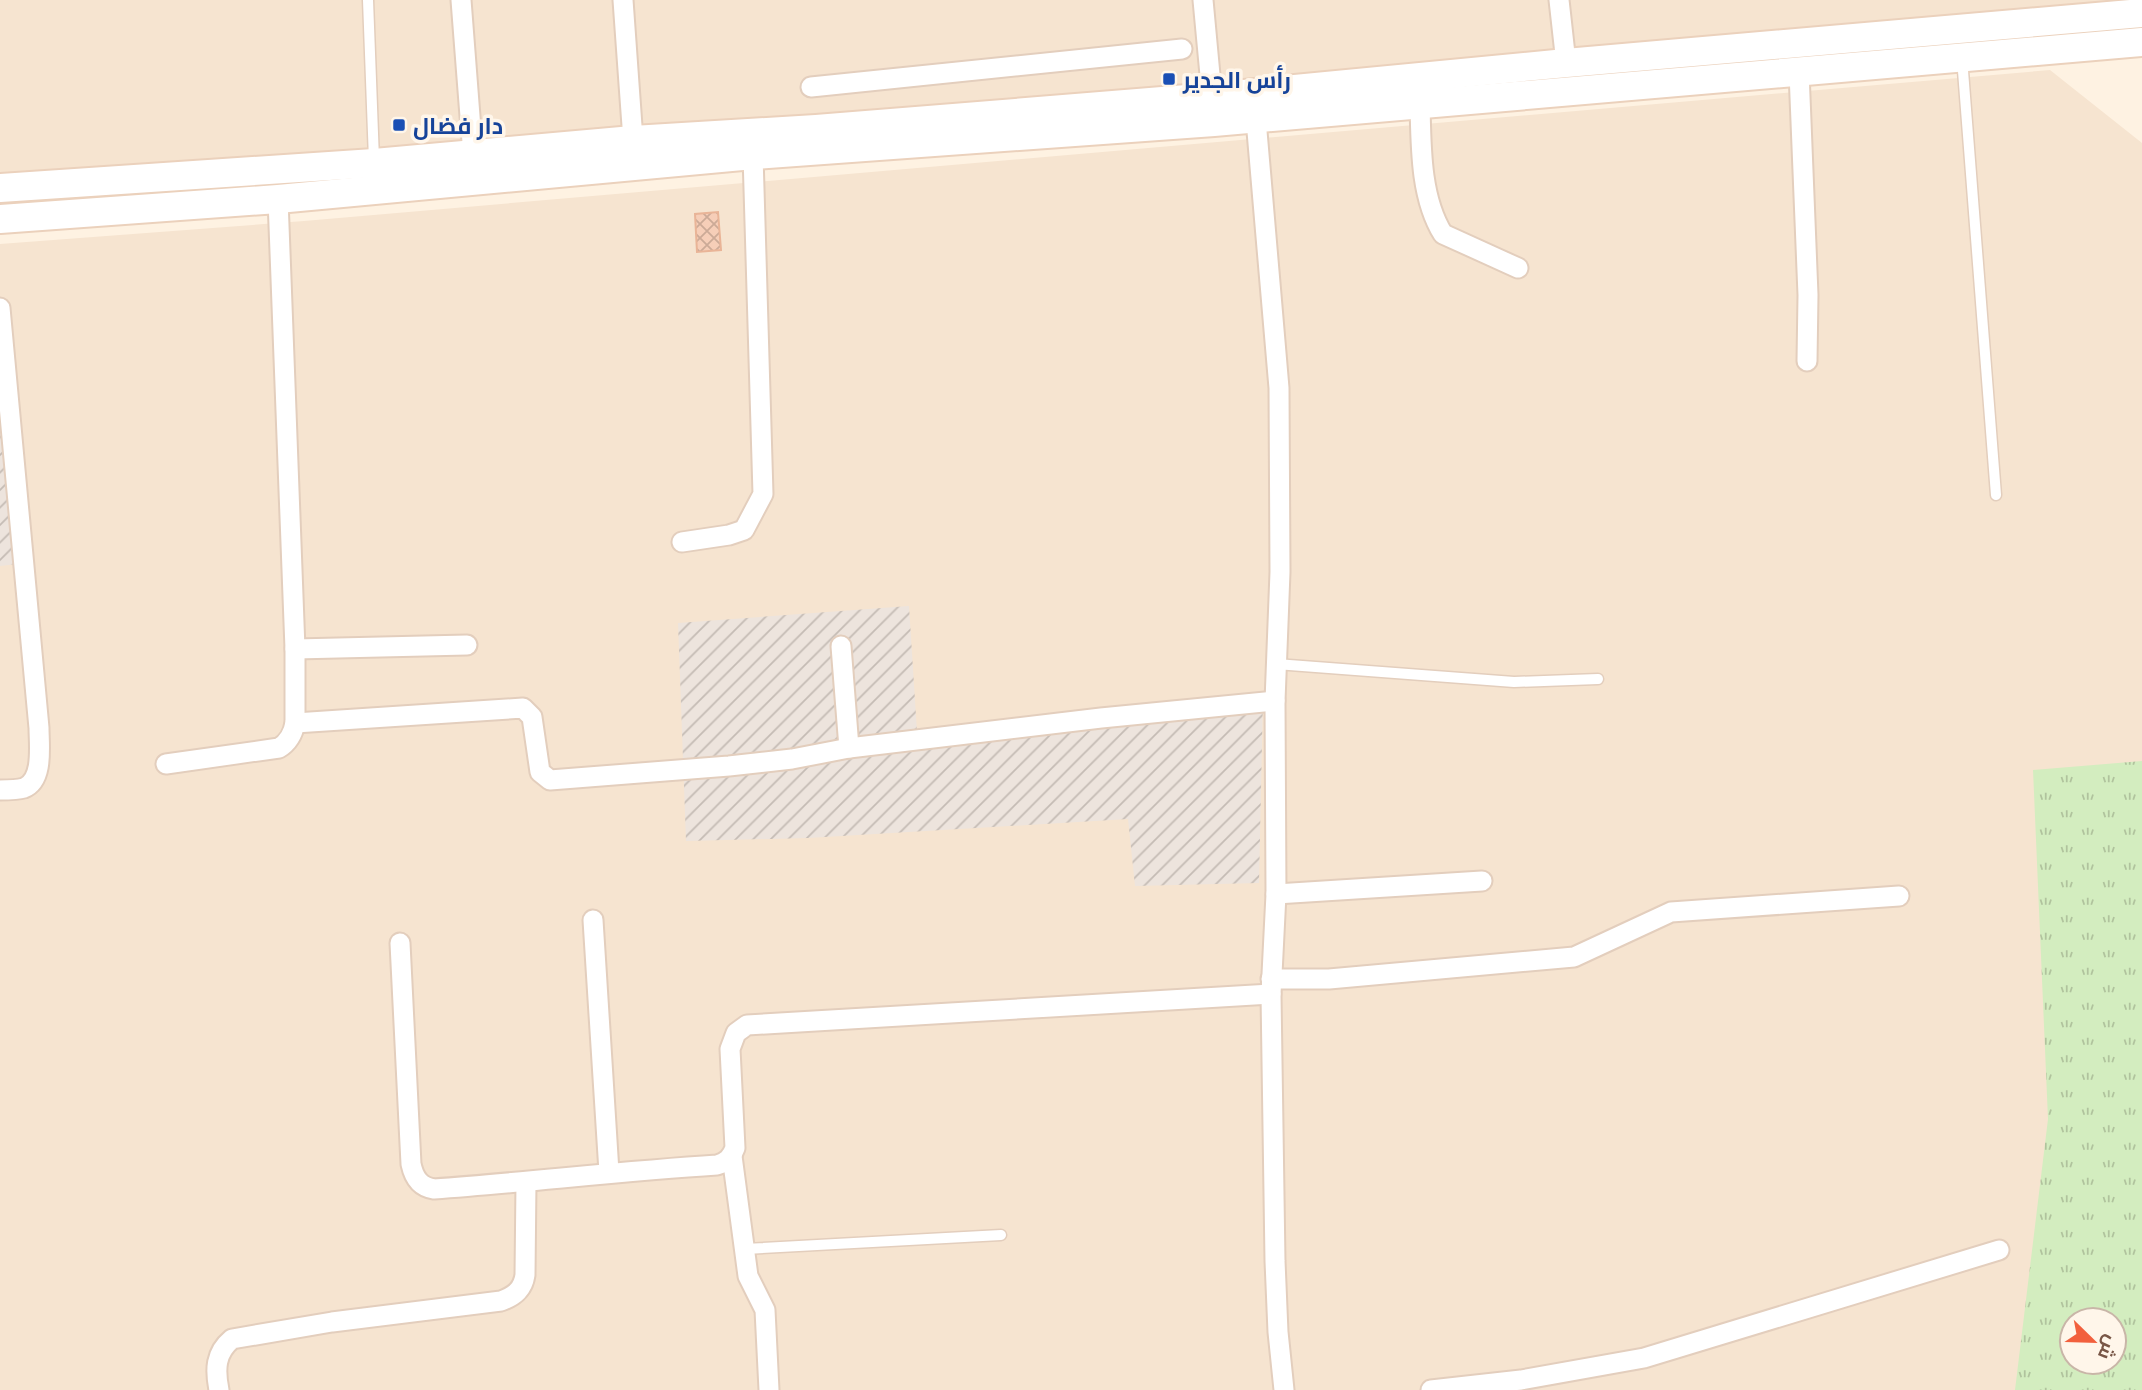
<svg xmlns="http://www.w3.org/2000/svg" width="2142" height="1390" viewBox="0 0 2142 1390" font-family="Raleway,Cairo,sans-serif">
	<style>
		.residential { fill: #f6e4d0; fill-rule: evenodd }
		.industrial { fill: url(#industrial-furrows) }
		.grass { fill: url(#grass-tufts); fill-rule: evenodd }
		.building { fill: url(#building-cross-hatch); stroke: #e9b497; stroke-width: 2 }
		.lines { fill: none; stroke-linecap: round; stroke-linejoin: round }
		.service-casing { stroke: #e3cebd; stroke-width: 13 }
		.minor-casing { stroke: #e3cebd; stroke-width: 23 }
		.secondary-casing { stroke: #ebd1bc; stroke-width: 32 }
		.service { stroke: #fff; stroke-width: 10 }
		.minor { stroke: #fff; stroke-width: 19 }
		.secondary { stroke: #fff; stroke-width: 28 }
		.transit-dot { fill: #1a4fb4; stroke: #fff6ea; stroke-width: 2.5 }
		.labels { text-anchor: middle; dominant-baseline: central; stroke-width: 7; stroke-linejoin: round; paint-order: stroke }
		.transit-label { font-size: 23px; font-weight: bold; fill: #164399; stroke: #fff6ea; text-anchor: start }
	</style>
	<defs>
		<pattern id="industrial-furrows" width="10" height="10" patternUnits="userSpaceOnUse" patternTransform="scale(1.75)"><rect width="10" height="10" fill="#ede4dd"/><path d="M-1 1l2-2M0 10L10 0M9 11l2-2" fill="none" stroke="#c5bcb5"/></pattern>
		<pattern id="grass-tufts" width="24" height="20" patternUnits="userSpaceOnUse" patternTransform="scale(1.75)"><rect width="24" height="20" fill="#d3edbf"/><path d="M3 7l-1-3M5 7V3M7 7l1-3M15 17l-1-3M17 17v-4M19 17l1-3" fill="none" stroke="#b0c39d"/></pattern>
		<pattern id="building-cross-hatch" width="8" height="8" patternUnits="userSpaceOnUse" patternTransform="scale(1.75)"><rect width="8" height="8" fill="#f6ceb8"/><path d="M0 0l8 8M0 8l8-8" fill="none" stroke="#ccaa97"/></pattern>
	</defs>
	<rect width="100%" height="100%" fill="#fef2e2"/>
	<g class="residential">
		<polygon points="0,0 2142,0 1201,87 0,181"/>
		<path d="M 2050,70 L 2142,143 L 2142,1390 L 0,1390 L 0,244 L 304,221 ZM 2072,1320 L 2114,1320 L 2114,1362 L 2072,1362 Z"/>
	</g>
	<g class="industrial">
		<polygon points="0,332 18,564 0,566"/>
		<polygon points="909,606 917,732 1263,697 1259,883 1135,886 1128,819 808,838 686,841 678,623"/>
	</g>
	<path class="grass" d="M 2142,761 L 2142,1390 L 2015,1390 L 2048,1119 L 2033,770 ZM 2072,1320 L 2114,1320 L 2114,1362 L 2072,1362 Z"/>
	<polygon class="building" points="718,212 721,250 697,252 695,214"/>
	<g class="lines">
		<g class="service-casing">
			<g id="service">
				<polyline points="368,0 374,160"/>
				<polyline points="1962,58 1996,495"/>
				<polyline points="1276,664 1514,682 1598,679"/>
				<polyline points="745,1249 1001,1235"/>
			</g>
		</g>
		<g class="minor-casing">
			<g id="minor">
				<polyline points="461,0 473,155"/>
				<polyline points="623,0 633,140"/>
				<polyline points="1203,0 1213,107"/>
				<polyline points="1559,0 1566,63"/>
				<polyline points="1799,72 1808,295 1807,361"/>
				<polyline points="811,87 1182,49"/>
				<path d="M 1420,103 C 1421,145 1420,197 1443,234 L 1518,268"/>
				<polyline points="1255,108 1279,388 1280,572 1275,701 1276,894 1271,994 1275,1261 1278,1332 1284,1390"/>
				<path d="M 0,308 L 39,728 C 39,745 44,780 24,788 C 17,790 7,790 0,790"/>
				<polyline points="682,542 729,535 744,530 763,494 753,155"/>
				<polyline points="841,646 849,748"/>
				<polyline points="295,649 467,645"/>
				<polyline points="295,723 523,708 532,717 540,772 550,780 729,766 792,759 849,748 1101,718 1275,701"/>
				<path d="M 166,764 L 279,748 C 289,742 293,734 295,723 L 295,649 L 278,199"/>
				<polyline points="1276,894 1482,881"/>
				<polyline points="593,920 609,1172"/>
				<path d="M 400,943 L 411,1164 C 414,1178 420,1187 434,1189 C 529,1182 623,1171 717,1165 C 727,1162 731,1158 735,1148 L 730,1049 L 736,1033 L 747,1025 L 1271,994"/>
				<polyline points="1271,979 1329,979 1574,957 1671,912 1899,896"/>
				<polyline points="732,1156 748,1276 765,1310 769,1390"/>
				<path d="M 219,1390 C 215,1370 215,1353 232,1339 L 332,1322 L 501,1301 C 515,1296 523,1289 525,1275 L 526,1182"/>
				<polyline points="1431,1390 1521,1380 1644,1358 1999,1250"/>
			</g>
		</g>
		<g class="secondary-casing">
			<g id="secondary">
				<polyline points="0,188 374,163 633,140 816,129 1212,97 1566,63 2142,13"/>
				<polyline points="0,219 278,199 753,155 1214,122 2142,42"/>
			</g>
		</g>
		<use href="#service" class="service"/>
		<use href="#minor" class="minor"/>
		<use href="#secondary" class="secondary"/>
	</g>
	<g class="transit-dot">
		<rect x="1162" y="72" width="14" height="14" rx="3.5"/>
		<rect x="392" y="118" width="14" height="14" rx="3.5"/>
	</g>
	<g class="labels">
		<g class="transit-label">
			<text x="1183" y="79">رأس الجدير</text>
			<text x="413" y="125">دار فضال</text>
		</g>
	</g>
	<g transform="translate(2093 1341) rotate(113)"><circle r="33" fill="#fff6ea" stroke="#c9b6a8" stroke-width="2"/>
	<path d="M0-5L12 26L0 18L-12 26Z" fill="#f2603d"/>
	<text y="-10" font-size="19" font-weight="bold" text-anchor="middle" fill="#785646">ش</text>
	</g>
</svg>
